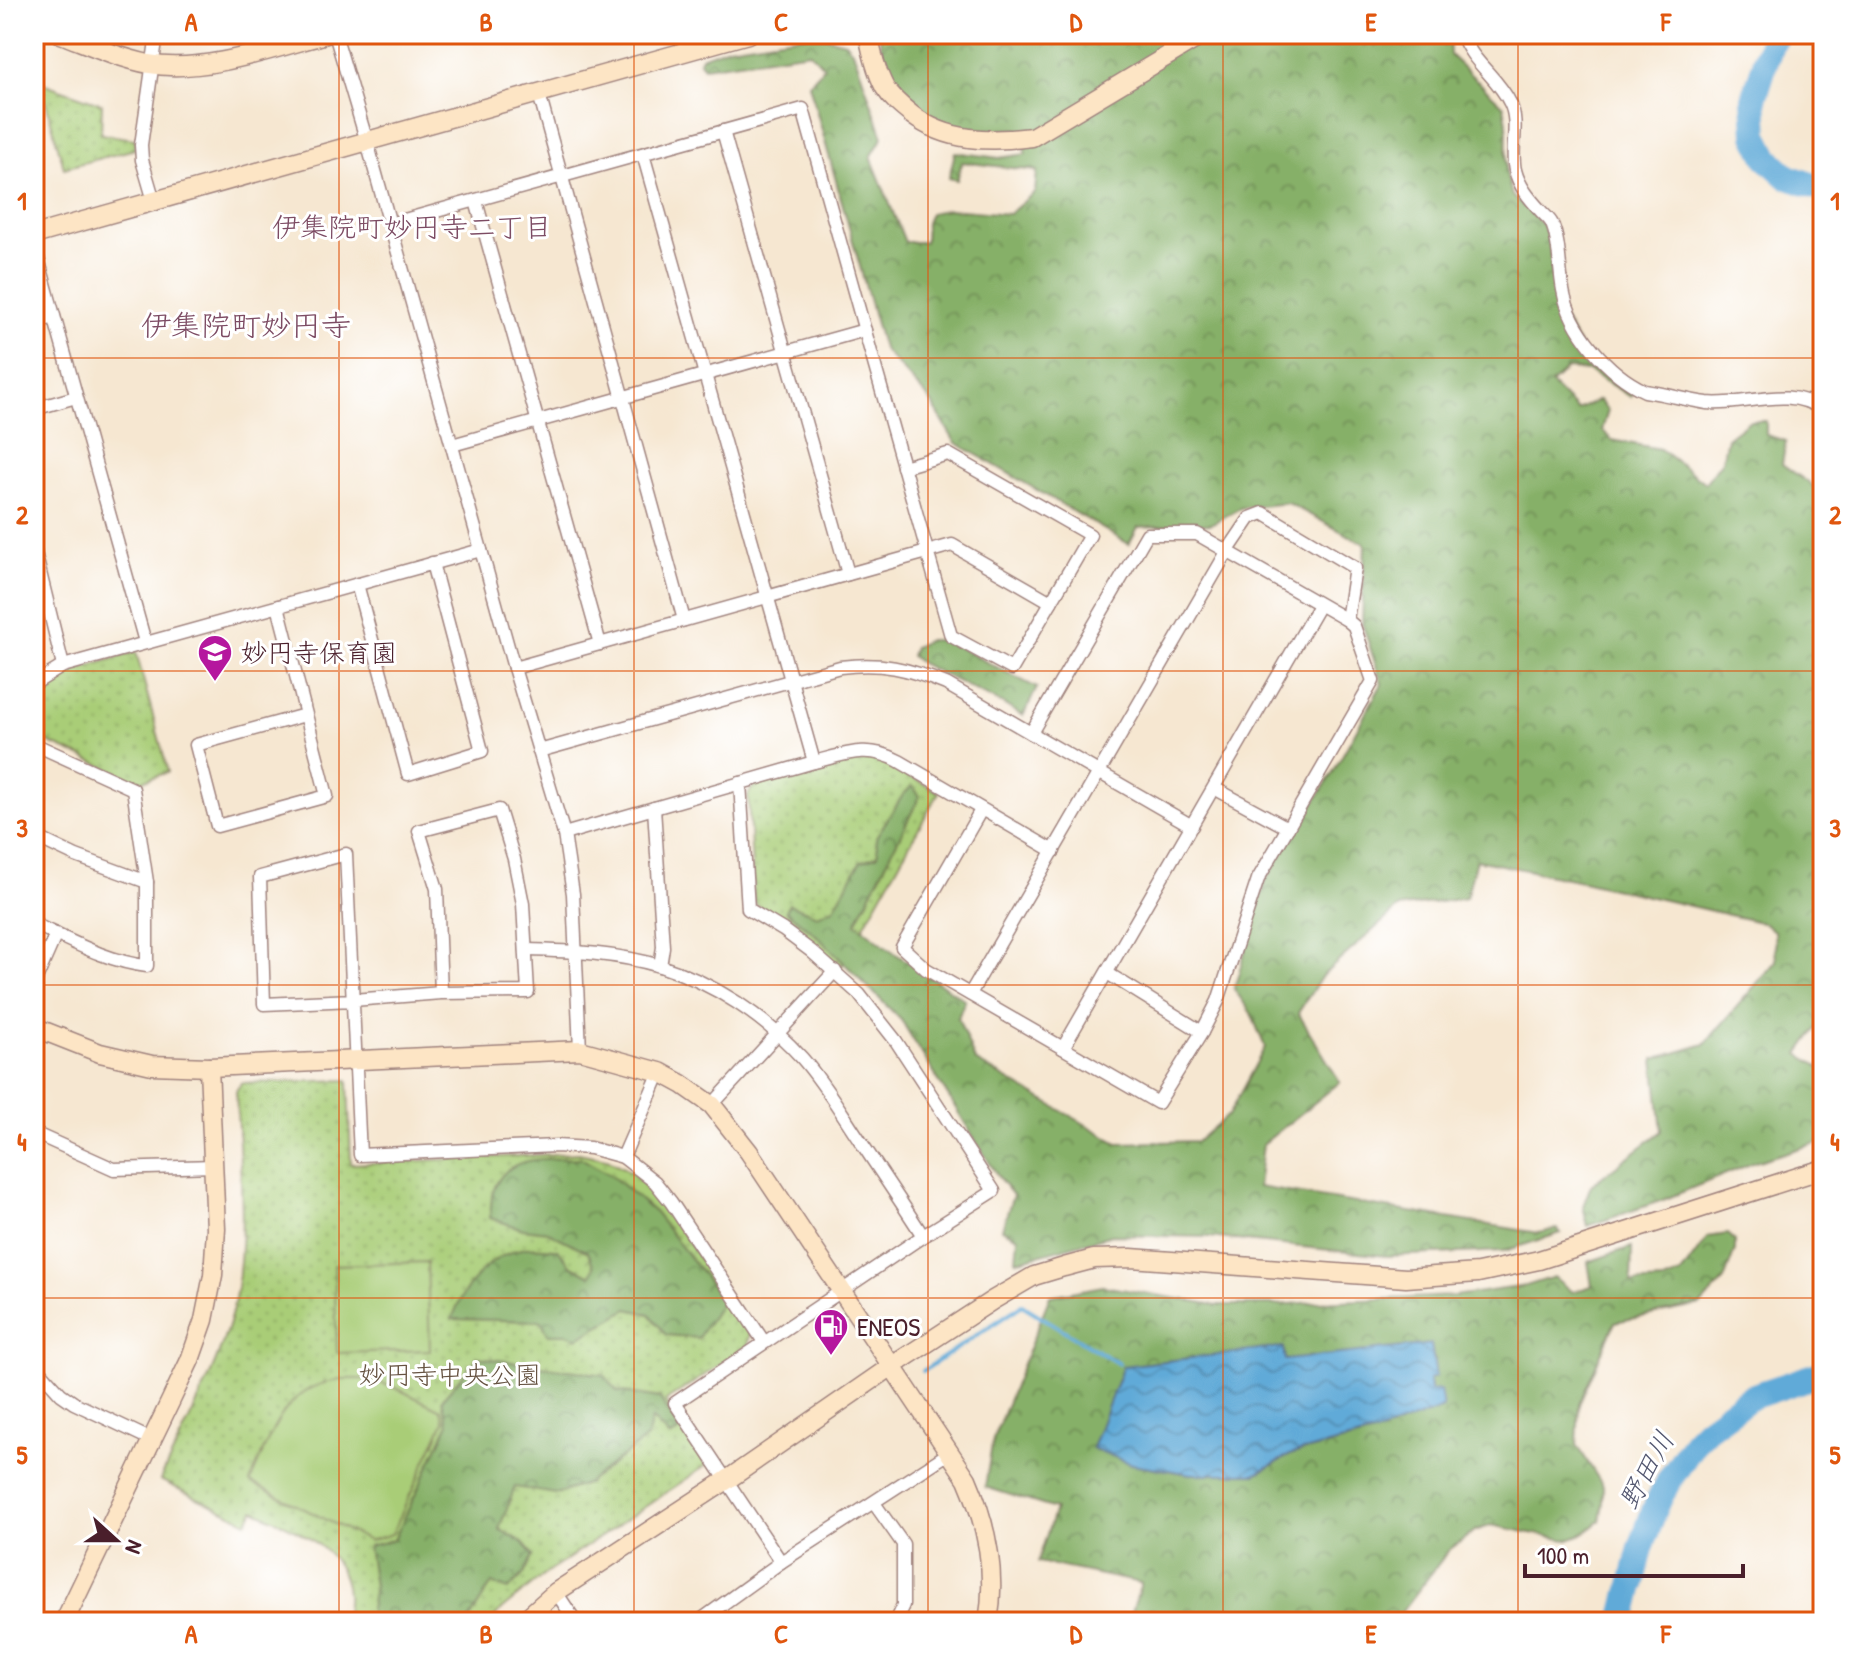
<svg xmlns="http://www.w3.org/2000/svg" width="1857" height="1656" viewBox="0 0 1857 1656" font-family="'Patrick Hand','Klee One',sans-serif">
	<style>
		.grass { fill: url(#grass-dots); stroke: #7a7651; stroke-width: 2 }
		.forest { fill: url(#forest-crowns); stroke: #68684a; stroke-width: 2; fill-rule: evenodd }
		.pitch { fill: #a9cd77; stroke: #7a7651; stroke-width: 2 }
		.water { fill: url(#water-waves); stroke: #556482; stroke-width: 2 }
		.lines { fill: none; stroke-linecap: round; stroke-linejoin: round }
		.stream { stroke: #60aad8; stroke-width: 4 }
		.river { stroke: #60aad8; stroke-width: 26 }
		.street-casing { stroke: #a0837e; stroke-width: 15 }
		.secondary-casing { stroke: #a0837e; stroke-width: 21 }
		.street { stroke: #fff; stroke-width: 12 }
		.secondary { stroke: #fde5c5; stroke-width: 18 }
		.grid { fill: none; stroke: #e0560e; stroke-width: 2; stroke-opacity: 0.55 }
		.labels { text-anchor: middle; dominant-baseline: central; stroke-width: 6; stroke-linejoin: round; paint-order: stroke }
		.poi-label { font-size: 26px; fill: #4a1f2b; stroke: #fff; text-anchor: start }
		.park-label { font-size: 26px; fill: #665342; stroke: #fff }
		.neighbourhood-label { font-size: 28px; fill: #7d4c64; stroke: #fff }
		.water-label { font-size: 28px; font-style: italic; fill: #535770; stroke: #fff }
		.quarter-label { font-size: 30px; fill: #7d4c64; stroke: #fff }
		.neatline { fill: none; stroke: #e0560e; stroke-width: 3 }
		.grid-label { font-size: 26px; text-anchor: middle; font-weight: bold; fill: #e0560e }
	</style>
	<defs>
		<pattern id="grass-dots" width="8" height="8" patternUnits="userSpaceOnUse" patternTransform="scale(2)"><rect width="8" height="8" fill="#a9cd77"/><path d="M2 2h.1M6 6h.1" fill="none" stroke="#93b067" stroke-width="1.8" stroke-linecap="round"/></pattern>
		<pattern id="forest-crowns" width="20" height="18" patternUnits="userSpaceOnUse" patternTransform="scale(2)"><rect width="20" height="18" fill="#86b068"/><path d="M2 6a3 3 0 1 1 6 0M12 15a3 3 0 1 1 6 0" fill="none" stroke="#708f56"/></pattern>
		<pattern id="water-waves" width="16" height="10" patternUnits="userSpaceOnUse" patternTransform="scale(2)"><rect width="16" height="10" fill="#60aad8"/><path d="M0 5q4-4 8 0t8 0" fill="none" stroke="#518aaf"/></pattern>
	</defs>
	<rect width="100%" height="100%" fill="#fff"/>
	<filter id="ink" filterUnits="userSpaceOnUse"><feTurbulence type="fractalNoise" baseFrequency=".0125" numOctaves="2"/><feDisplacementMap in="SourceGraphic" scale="16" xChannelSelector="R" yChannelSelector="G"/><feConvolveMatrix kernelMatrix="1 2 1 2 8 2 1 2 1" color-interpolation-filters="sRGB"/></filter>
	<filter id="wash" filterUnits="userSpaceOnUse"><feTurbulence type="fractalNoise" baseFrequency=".006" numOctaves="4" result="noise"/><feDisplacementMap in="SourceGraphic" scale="32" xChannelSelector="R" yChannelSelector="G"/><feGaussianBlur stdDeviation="1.8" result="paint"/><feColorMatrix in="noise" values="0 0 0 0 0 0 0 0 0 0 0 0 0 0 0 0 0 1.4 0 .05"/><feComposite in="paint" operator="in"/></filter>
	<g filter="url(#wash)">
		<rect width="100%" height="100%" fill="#f6e7d1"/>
		<g class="grass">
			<polygon points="34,80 102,104 101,134 135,139 135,149 64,168 45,99 34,102"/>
			<path d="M 136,652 L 168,772 L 139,782 L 34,736 L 34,690 C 64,671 102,663 136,652 Z"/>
			<polygon points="858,758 876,759 939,792 841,967 803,936 763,910 754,902 748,795 754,785"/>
			<path d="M 348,1080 L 351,1164 L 579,1153 L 607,1159 L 633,1173 L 658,1197 L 750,1333 L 748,1346 L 666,1401 L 707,1465 L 544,1575 L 501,1610 L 491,1622 L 344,1622 C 362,1554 302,1533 254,1510 L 247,1522 L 160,1480 C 186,1425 223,1359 235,1299 C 248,1231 239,1159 236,1091 L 241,1083 Z"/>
		</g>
		<g class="forest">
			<path d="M 814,34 L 845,42 L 854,53 L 883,137 L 871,157 L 905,242 L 925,242 L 926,223 L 930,213 L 949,209 L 1009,214 L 1035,192 L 1037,171 L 962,162 L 957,180 L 949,178 L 955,152 L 999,158 L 1026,154 L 1017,129 C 995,130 970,133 948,126 C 942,124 937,119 932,116 C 903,99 883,68 879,34 L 1449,34 L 1450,55 L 1504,106 L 1507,123 L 1506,172 L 1512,196 L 1543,225 L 1549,244 L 1556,306 L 1584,354 L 1634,392 L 1631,397 L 1588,371 L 1567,369 L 1551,384 L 1577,410 L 1599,400 L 1608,411 L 1602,430 L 1612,440 L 1660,449 L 1705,483 L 1722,461 L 1727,438 L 1749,421 L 1766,421 L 1766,435 L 1786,441 L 1782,464 L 1823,493 L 1823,1019 L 1799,1054 L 1823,1069 L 1823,1141 L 1755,1162 L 1663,1200 L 1588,1226 L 1583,1206 L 1591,1185 L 1662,1131 L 1654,1059 L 1705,1044 L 1776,961 L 1774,931 L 1764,923 L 1582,881 L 1476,860 L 1466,898 L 1398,908 L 1322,976 L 1298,1013 L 1340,1082 L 1263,1144 L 1258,1187 L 1538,1233 L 1557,1229 L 1561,1233 L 1505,1251 L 1386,1256 L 1209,1237 L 1112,1235 L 1016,1261 L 1018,1237 L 1002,1229 L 1013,1195 L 999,1178 L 901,1020 L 815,934 L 786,911 L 789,904 L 817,915 L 834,908 L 860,862 L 878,855 L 876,837 L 903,795 L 912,786 L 920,796 L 856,923 L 896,954 L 965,1000 L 958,1018 L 975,1061 L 1118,1143 L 1198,1141 L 1229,1114 L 1265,1047 L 1251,1013 L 1234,989 L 1266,880 L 1332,774 L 1382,684 L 1362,623 L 1365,544 L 1288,503 L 1240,508 L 1211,524 L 1138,527 L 1129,544 L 955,442 L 930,400 L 883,349 L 809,84 L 824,67 L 810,52 L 704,67 L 699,61 L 701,57 L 728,47 Z"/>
			<polygon points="929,640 944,640 1037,688 1023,716 1001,703 920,663 911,656 914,647"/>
			<path d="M 581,1158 L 612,1176 L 655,1213 L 723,1300 L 698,1338 L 666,1335 L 650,1314 L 628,1309 L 578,1338 L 567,1334 L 548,1334 L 541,1321 L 452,1319 C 464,1285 488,1255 526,1248 C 536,1246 547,1249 558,1249 L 570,1265 L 591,1276 L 594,1267 L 588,1252 L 548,1232 L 523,1229 L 490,1218 C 491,1210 491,1200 493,1192 C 506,1152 547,1160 581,1158 Z"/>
			<path d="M 1727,1234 L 1735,1241 L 1735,1250 L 1724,1280 L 1701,1305 L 1615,1322 L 1579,1404 L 1577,1445 L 1603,1486 L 1603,1503 L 1600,1521 L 1585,1533 L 1566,1540 L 1491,1525 L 1475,1531 L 1449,1550 L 1394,1622 L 1129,1622 L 1141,1583 L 1038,1562 L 1055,1509 L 985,1487 L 993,1439 L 1050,1296 L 1103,1286 L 1216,1305 L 1276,1305 L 1316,1302 L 1454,1296 L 1526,1286 L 1554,1277 L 1572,1292 L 1592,1286 L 1588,1262 L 1632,1247 L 1631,1283 L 1664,1281 L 1681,1274 L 1708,1237 ZM 1283,1348 L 1284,1360 L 1435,1377 L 1429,1378 L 1430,1392 L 1377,1433 L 1292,1454 L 1255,1474 L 1191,1474 L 1132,1464 Z"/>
			<polygon points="478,1357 604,1375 617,1391 660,1398 680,1431 670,1437 652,1419 647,1438 586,1484 556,1494 515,1487 499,1529 522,1542 533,1555 524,1574 508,1590 492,1583 468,1622 366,1622 368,1620 374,1586 368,1546 394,1540 448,1425 442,1399"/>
		</g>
		<g class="pitch">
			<polygon points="427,1262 430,1350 337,1353 334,1265"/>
			<path d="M 340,1379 L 369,1379 L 398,1389 L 441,1410 L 444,1422 L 392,1534 L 369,1541 L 250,1482 C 265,1449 278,1401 316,1386 C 323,1383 332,1381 340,1379 Z"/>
		</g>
		<polygon class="water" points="1431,1344 1436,1377 1429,1379 1430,1391 1440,1390 1443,1408 1377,1433 1292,1454 1255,1474 1191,1474 1132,1464 1092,1448 1123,1366 1283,1347 1285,1360"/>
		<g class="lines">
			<polyline class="stream" points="923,1371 1022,1305 1119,1364"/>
			<g class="river">
				<polyline points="1777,34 1771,44 1754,99 1756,135 1768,159 1788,177 1823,189"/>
				<polyline points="1623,1622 1641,1548 1655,1508 1668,1482 1695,1441 1707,1429 1751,1397 1823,1373"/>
			</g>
		</g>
	</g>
	<g filter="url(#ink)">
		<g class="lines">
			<g class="street-casing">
				<g id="street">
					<polyline points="335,34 367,142 514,668 564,834 573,894 580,1050"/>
					<path d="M 1462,34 C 1471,62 1498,77 1510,103 C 1520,123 1510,148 1515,170 C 1519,186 1529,198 1540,210 C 1544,215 1550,219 1552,224 C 1560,242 1559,270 1563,290 C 1570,330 1608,374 1645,391 C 1666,394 1686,400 1707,403 C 1747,407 1787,384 1823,410"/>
					<polyline points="539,94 684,620"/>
					<polyline points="723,131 848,574"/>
					<polyline points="643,154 814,762"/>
					<polyline points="154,201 142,160 141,145 157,34"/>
					<polyline points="476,201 600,644"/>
					<path d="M 390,224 L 803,109 C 852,285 901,460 951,636 L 1012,669 L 1051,602 L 952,545 L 927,552 L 514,668"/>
					<polyline points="34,244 145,642"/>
					<polyline points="34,323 54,317"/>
					<polyline points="34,409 76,397"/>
					<polyline points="452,445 865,330"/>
					<polyline points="903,467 948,454 1090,535 1051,602"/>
					<polyline points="34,548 63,666"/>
					<polyline points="357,584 408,774 482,751 432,563"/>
					<polyline points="278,606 327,796 217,826 196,745 305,715"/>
					<polyline points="34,684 63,666 481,550"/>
					<path d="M 34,744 L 133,789 L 147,882 L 147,966 C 108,962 69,940 34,924"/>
					<path d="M 539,751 L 840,667 C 882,662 907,668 946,684 L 1192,826"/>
					<polyline points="740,783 748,909 783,930 811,951 859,994 896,1041 994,1191 923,1236 675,1403 781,1562"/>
					<polyline points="1214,788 1288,828"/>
					<polyline points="654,808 663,947 660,966"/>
					<polyline points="981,810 902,947 926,969 1158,1103 1202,1032 1218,1001 1258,879 1373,681 1354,626 1347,620 1197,534 1147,534 1031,733"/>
					<path d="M 564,834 L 814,762 C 846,754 868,744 899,761 L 1054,851"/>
					<polyline points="34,836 76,856 147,882"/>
					<path d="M 526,950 C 571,951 616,953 660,966 C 714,983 764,1016 802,1058 C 824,1083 841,1112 859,1139 C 880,1171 902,1203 923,1236"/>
					<polyline points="1107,973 1202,1032"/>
					<polyline points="34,984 56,934"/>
					<path d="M 441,993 L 437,889 L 419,831 L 499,810 L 514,859 L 523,904 L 528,992 L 441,993 L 353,1000 L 264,1004 L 260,877 L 346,854 C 351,954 355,1055 360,1155 L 556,1146 L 590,1148 L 623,1157 L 655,1182 L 671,1202 L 764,1342"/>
					<polyline points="970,994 1227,552 1250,518 1263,513 1355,568 1347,620"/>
					<polyline points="1063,1048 1319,605"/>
					<polyline points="712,1105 835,971"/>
					<polyline points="34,1133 114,1169 214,1166"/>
					<polyline points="623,1157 660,1072"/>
					<polyline points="34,1364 61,1394 74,1403 152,1440"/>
					<polyline points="874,1503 903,1544 903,1605 895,1622"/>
					<polyline points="556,1592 576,1622"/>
					<polyline points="698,1622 781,1562 949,1453"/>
				</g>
			</g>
			<g class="secondary-casing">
				<g id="secondary">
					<path d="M 61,34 C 90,45 119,58 149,64 C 202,74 275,48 326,34"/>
					<path d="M 868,34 C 872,53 876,71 885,88 C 892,99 902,107 912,115 C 947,142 990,142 1032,137 L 1204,34"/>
					<polyline points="34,235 748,34"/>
					<path d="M 34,1027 L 100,1053 L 152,1065 L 209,1067 L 580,1050 L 660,1072 L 682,1084 L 712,1105 L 749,1152 L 967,1479 C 987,1525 997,1572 988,1622"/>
					<polyline points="64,1622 171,1400 190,1360 204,1320 213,1275 216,1229 209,1067"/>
					<polyline points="522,1622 556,1592 727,1480 892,1366 993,1300 1034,1276 1064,1267 1094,1259 1131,1258 1406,1278 1478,1273 1539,1260 1823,1169"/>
				</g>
			</g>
			<use href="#street" class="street"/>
			<use href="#secondary" class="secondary"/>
		</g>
	</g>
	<path class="grid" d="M 339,34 L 339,1622M 634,34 L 634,1622M 928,34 L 928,1622M 1223,34 L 1223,1622M 1518,34 L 1518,1622M 34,358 L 1823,358M 34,671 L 1823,671M 34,985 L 1823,985M 34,1298 L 1823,1298"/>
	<defs>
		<g id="school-pin" transform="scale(1.8)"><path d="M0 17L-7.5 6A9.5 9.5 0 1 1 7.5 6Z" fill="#b5179e" stroke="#fff"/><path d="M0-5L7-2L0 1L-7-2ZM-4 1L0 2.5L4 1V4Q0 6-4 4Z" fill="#fff"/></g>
		<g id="fuel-pin" transform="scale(1.8)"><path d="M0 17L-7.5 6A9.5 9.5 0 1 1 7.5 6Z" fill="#b5179e" stroke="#fff"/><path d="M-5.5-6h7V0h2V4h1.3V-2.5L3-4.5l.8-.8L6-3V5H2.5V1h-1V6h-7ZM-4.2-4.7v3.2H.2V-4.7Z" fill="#fff"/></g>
	</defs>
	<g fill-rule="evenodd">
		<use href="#school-pin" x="215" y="652"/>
		<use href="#fuel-pin" x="831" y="1326"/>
	</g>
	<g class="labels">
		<g class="poi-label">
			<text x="241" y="652">妙円寺保育園</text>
			<text x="857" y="1326">ENEOS</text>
		</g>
		<g class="park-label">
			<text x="450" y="1374">妙円寺中央公園</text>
		</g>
		<g class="neighbourhood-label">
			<text x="412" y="227">伊集院町妙円寺二丁目</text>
		</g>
		<g class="water-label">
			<text transform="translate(1646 1470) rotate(-61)">野田川</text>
		</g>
		<g class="quarter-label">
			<text x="246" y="325">伊集院町妙円寺</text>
		</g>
	</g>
	<rect width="1857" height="1656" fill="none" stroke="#fff" stroke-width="88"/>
	<g transform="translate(116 1540) rotate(111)" stroke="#ffffff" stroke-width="6" paint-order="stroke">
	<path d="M0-6L14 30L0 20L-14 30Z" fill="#4a1f2b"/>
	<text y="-12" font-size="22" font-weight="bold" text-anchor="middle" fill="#4a1f2b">N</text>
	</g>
	<path d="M1525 1564v12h218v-12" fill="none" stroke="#4a1f2b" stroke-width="4"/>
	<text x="1537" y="1564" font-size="24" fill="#4a1f2b" stroke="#ffffff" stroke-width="6" paint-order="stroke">100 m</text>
	<rect x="44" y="44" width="1769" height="1568" class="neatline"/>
	<g class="grid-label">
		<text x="191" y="31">A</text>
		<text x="486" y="31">B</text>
		<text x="781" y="31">C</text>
		<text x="1076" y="31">D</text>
		<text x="1371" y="31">E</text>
		<text x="1666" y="31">F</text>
		<text x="22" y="210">1</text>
		<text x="1835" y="210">1</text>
		<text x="22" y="524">2</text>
		<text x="1835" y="524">2</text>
		<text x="22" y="837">3</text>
		<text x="1835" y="837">3</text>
		<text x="22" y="1151">4</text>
		<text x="1835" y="1151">4</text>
		<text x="22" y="1464">5</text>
		<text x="1835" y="1464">5</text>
		<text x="191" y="1643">A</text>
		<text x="486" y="1643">B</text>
		<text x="781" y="1643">C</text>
		<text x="1076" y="1643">D</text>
		<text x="1371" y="1643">E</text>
		<text x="1666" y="1643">F</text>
	</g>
</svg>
